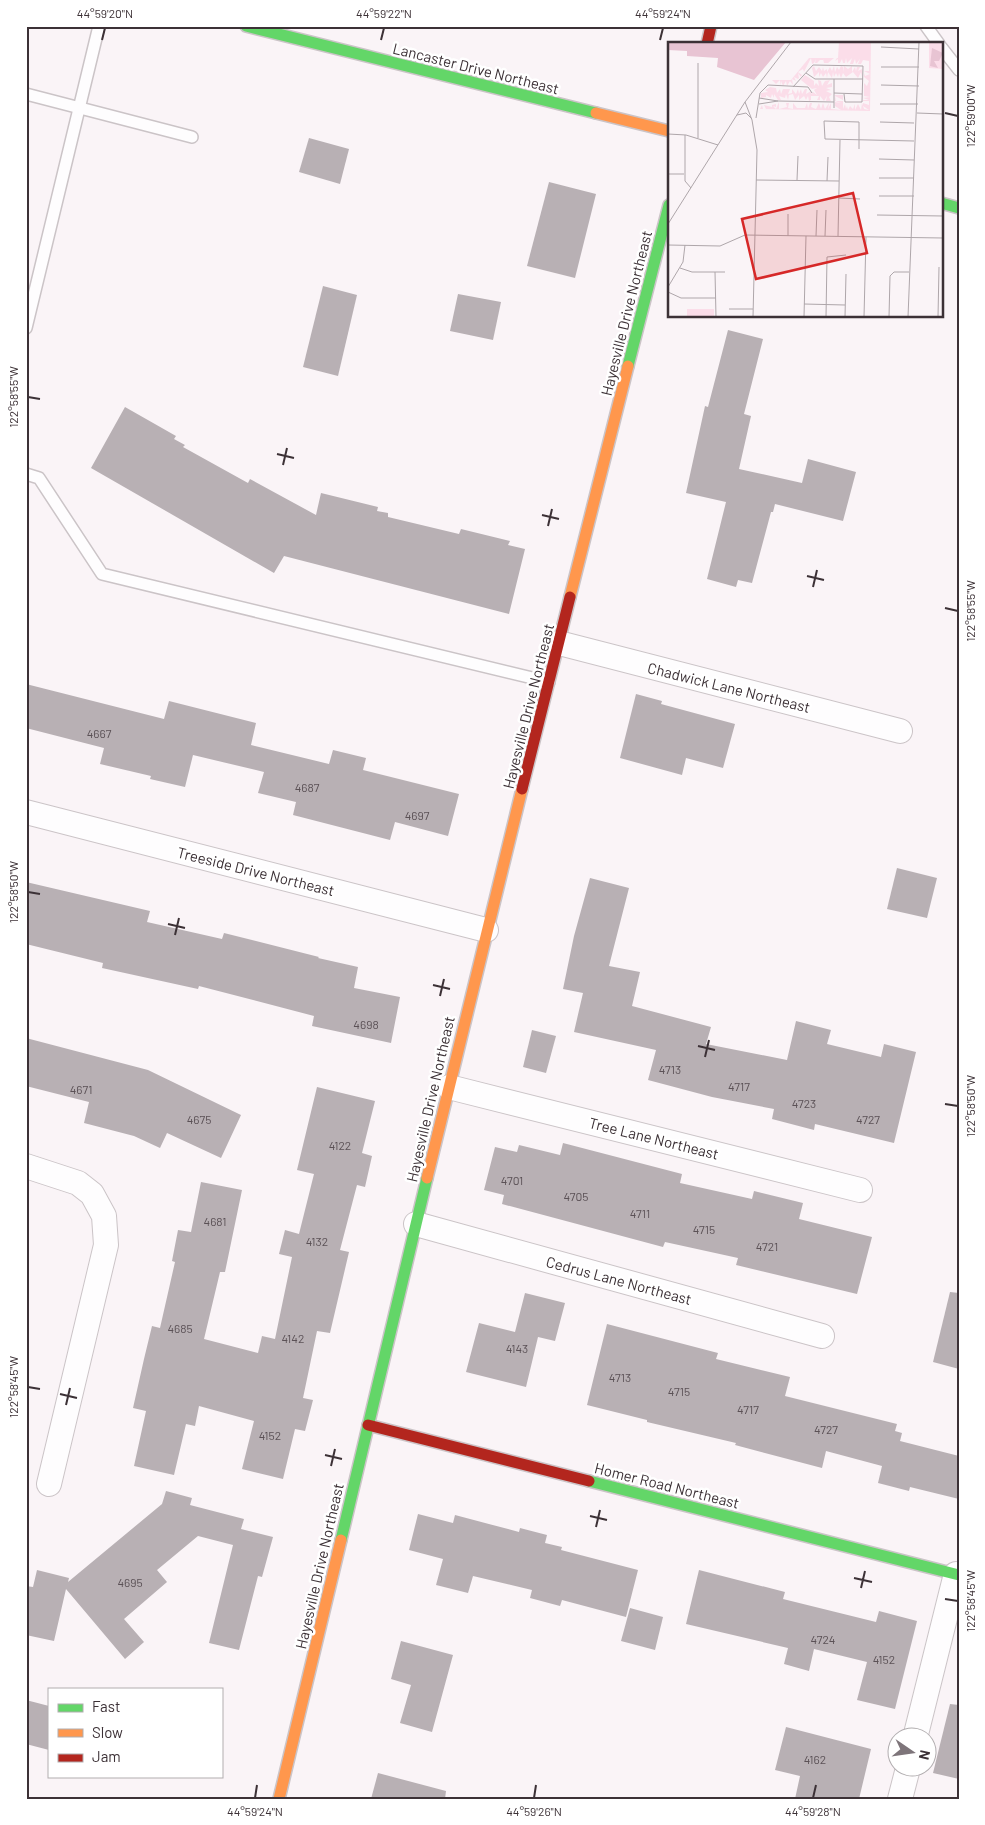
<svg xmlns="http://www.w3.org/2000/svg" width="985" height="1825" viewBox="0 0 985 1825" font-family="Barlow,sans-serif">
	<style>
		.building { fill: #b8b0b4 }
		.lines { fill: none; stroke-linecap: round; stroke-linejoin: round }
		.lane-casing { stroke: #cbc4c7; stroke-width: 14 }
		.street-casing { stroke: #cbc4c7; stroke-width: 26 }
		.fast-casing { stroke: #cbc4c7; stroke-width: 14 }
		.slow-casing { stroke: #cbc4c7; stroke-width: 14 }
		.jam-casing { stroke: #cbc4c7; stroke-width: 14 }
		.lane { stroke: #fefdfe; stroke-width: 11 }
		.street { stroke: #fefdfe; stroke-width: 24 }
		.fast { stroke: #63d668; stroke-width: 11 }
		.slow { stroke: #ff974d; stroke-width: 11 }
		.jam { stroke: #b3261e; stroke-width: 11 }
		.ticks { fill: none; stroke: #3c3136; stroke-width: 2 }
		.labels { text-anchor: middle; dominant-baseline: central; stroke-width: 5; stroke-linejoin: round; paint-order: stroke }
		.number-label { font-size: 12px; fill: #5b5156 }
		.street-label { font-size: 15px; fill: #3c3136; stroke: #fff }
		.inset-road { fill: none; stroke: #aea6aa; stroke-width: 1 }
		.view { fill: #d62828; fill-opacity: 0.15; stroke: #d62828; stroke-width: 2.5 }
		.inset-edge { fill: none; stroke: #3c3136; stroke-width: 2.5 }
		.neatline { fill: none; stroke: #3c3136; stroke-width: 2 }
		.ticks-label { font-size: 12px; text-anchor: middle; fill: #3c3136 }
	</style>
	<rect width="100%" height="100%" fill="#faf4f7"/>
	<g class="building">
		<polygon points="309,138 349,149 340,184 299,172"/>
		<polygon points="549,182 596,194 575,278 527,266"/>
		<polygon points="323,286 357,295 338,376 303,367"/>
		<polygon points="458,294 501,302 493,340 450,331"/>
		<polygon points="728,330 763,339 744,414 751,416 739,469 802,483 808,459 856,472 843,521 775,504 773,512 771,512 752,583 738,580 736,587 707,579 726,502 686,493 705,406 708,407"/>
		<polygon points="125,407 176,436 174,439 185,445 183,447 248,483 250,479 316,515 321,493 378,507 377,511 388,513 388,517 459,534 461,529 510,541 508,545 525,549 509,614 284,556 274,573 91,468"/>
		<polygon points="26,684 164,719 169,701 256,723 251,745 329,764 333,750 366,758 363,770 459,794 448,836 395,822 390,840 293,815 296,802 258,793 264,772 193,755 185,787 150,779 151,776 100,764 104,748 26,728"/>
		<polygon points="636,694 662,701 661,704 735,724 723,768 686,758 682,775 620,758"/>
		<polygon points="897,868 937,878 927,918 887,909"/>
		<polygon points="590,878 629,888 609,966 640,972 632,1006 711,1027 706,1044 787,1060 796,1021 831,1030 827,1044 881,1057 884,1044 916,1052 894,1143 815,1124 814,1130 772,1119 774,1109 712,1097 648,1080 656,1050 574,1032 583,993 563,989 574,936"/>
		<polygon points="26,882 150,911 147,922 222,939 224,933 319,957 318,958 358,967 354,988 400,997 391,1043 312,1026 314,1016 199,986 198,989 102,968 103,963 26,944"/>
		<polygon points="532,1030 556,1036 546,1073 523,1067"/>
		<polygon points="26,1038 148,1070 241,1115 221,1158 167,1133 160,1148 134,1136 84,1123 89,1102 26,1086"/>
		<polygon points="317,1087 375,1101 362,1153 372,1156 365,1187 357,1185 340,1250 349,1252 330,1333 317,1331 303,1398 313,1400 305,1431 295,1429 283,1479 242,1469 254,1421 199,1406 195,1426 186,1424 174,1475 134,1466 146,1411 133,1408 144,1359 152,1326 160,1328 175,1262 172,1261 178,1230 191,1232 201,1182 242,1190 225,1272 220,1272 204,1339 258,1353 262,1336 275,1339 292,1257 279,1254 285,1230 299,1234 314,1174 297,1170"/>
		<polygon points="563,1143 682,1174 680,1183 752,1199 754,1191 803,1203 799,1219 872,1237 857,1294 736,1265 738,1258 665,1242 663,1247 502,1204 504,1195 484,1190 495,1147 517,1152 519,1145 560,1155"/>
		<polygon points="950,1292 959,1293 959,1369 933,1362"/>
		<polygon points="525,1293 565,1303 555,1341 538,1337 526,1387 466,1372 479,1323 515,1332"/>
		<polygon points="607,1324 718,1353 716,1359 790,1377 785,1396 897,1424 895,1431 902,1433 900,1441 959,1456 959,1499 910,1487 909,1491 878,1483 882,1466 826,1451 822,1468 735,1445 736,1443 647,1422 647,1420 587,1405"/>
		<polygon points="166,1491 192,1498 190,1505 244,1519 241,1529 273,1537 262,1577 258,1576 239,1650 209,1643 233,1545 198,1536 157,1570 167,1582 124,1619 144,1642 125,1659 66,1589 54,1641 26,1635 26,1586 33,1587 37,1570 69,1578 68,1582 162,1504"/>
		<polygon points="418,1514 453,1523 455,1515 519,1532 520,1528 547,1535 545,1543 562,1547 561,1550 638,1570 626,1617 562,1600 560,1606 530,1598 532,1590 473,1576 468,1593 436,1585 443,1559 409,1550"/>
		<polygon points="699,1570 785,1592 783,1599 876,1622 879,1611 917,1621 895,1709 857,1700 867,1662 814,1649 809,1671 784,1664 788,1648 686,1624"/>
		<polygon points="630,1608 663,1617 655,1650 621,1641"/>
		<polygon points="401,1641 453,1655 432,1732 400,1723 411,1685 391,1679"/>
		<polygon points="26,1700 49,1706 49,1750 26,1744"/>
		<polygon points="950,1704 959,1705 959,1779 933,1773"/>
		<polygon points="786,1727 871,1749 859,1799 795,1799 800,1776 775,1770"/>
		<polygon points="378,1773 446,1791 445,1799 371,1799"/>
	</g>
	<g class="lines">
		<g class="lane-casing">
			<g id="lane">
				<polyline points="926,26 939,44"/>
				<polyline points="941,47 959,70"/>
				<polyline points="26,94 192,137"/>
				<polyline points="26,328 99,26"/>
				<polyline points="26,474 39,478 102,574 549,682"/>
			</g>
		</g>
		<g class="street-casing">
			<g id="street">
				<polyline points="559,643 900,731"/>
				<polyline points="26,812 486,930"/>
				<polyline points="449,1087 860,1190"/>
				<polyline points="26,1166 78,1183 92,1194 104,1216 106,1245 49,1484"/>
				<polyline points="416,1224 822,1336"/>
				<polyline points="915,1738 956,1574"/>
				<polyline points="900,1799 908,1768"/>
			</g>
		</g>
		<g class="fast-casing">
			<g id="fast">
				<polyline points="246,26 596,113"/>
				<polyline points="941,203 959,208"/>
				<polyline points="628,366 669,205"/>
				<polyline points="589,1481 959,1575"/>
				<polyline points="341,1540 427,1178"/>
			</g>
		</g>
		<g class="slow-casing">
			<g id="slow">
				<polyline points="596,113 669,131"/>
				<polyline points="570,597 628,366"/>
				<polyline points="427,1178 522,789"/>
				<polyline points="279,1799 341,1540"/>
			</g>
		</g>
		<g class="jam-casing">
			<g id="jam">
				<polyline points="707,44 711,26"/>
				<polyline points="522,789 570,597"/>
				<polyline points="368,1425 589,1481"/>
			</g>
		</g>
		<use href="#lane" class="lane"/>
		<use href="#street" class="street"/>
		<use href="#fast" class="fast"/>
		<use href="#slow" class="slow"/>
		<use href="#jam" class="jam"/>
	</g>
	<path class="ticks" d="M 102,40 L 105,28M 381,40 L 384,28M 660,40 L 663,28M 945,113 L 958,116M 28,397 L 40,399M 277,454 L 294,458M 283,465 L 287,448M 542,515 L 559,519M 548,526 L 552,509M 807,576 L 824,580M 813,587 L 817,570M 945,608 L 958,611M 28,892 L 40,894M 168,924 L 185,928M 175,935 L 179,918M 433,985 L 450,989M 440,996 L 444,979M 698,1046 L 715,1050M 705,1057 L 709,1040M 945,1104 L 958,1106M 28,1387 L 40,1389M 60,1394 L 77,1398M 66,1405 L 70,1388M 325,1455 L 342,1459M 331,1466 L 335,1449M 590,1516 L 607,1520M 596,1527 L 600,1510M 854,1578 L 872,1582M 861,1588 L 865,1571M 945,1599 L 958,1601M 255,1798 L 257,1785M 534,1798 L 536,1785M 813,1798 L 816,1785"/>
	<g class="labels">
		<g class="number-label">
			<text x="99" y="733">4667</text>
			<text x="307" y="787">4687</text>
			<text x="417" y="815">4697</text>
			<text x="366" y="1024">4698</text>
			<text x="670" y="1069">4713</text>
			<text x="739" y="1086">4717</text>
			<text x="81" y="1089">4671</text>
			<text x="804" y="1103">4723</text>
			<text x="199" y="1119">4675</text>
			<text x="868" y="1119">4727</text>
			<text x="340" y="1145">4122</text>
			<text x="512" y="1180">4701</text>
			<text x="576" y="1196">4705</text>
			<text x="640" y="1213">4711</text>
			<text x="215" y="1221">4681</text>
			<text x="704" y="1229">4715</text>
			<text x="317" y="1241">4132</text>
			<text x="767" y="1246">4721</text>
			<text x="180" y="1328">4685</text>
			<text x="293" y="1338">4142</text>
			<text x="517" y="1348">4143</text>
			<text x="620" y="1377">4713</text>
			<text x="679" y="1391">4715</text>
			<text x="748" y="1409">4717</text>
			<text x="826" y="1429">4727</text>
			<text x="270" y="1435">4152</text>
			<text x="130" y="1582">4695</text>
			<text x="823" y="1639">4724</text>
			<text x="884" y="1659">4152</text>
			<text x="815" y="1759">4162</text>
		</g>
		<g class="street-label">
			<text transform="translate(476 68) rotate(14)">Lancaster Drive Northeast</text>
			<text transform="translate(626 313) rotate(-76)">Hayesville Drive Northeast</text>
			<text transform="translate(729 687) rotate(14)">Chadwick Lane Northeast</text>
			<text transform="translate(528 706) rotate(-76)">Hayesville Drive Northeast</text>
			<text transform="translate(256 871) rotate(14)">Treeside Drive Northeast</text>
			<text transform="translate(430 1099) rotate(-77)">Hayesville Drive Northeast</text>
			<text transform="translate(654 1138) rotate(14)">Tree Lane Northeast</text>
			<text transform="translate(619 1280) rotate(15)">Cedrus Lane Northeast</text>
			<text transform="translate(667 1485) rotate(14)">Homer Road Northeast</text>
			<text transform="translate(319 1566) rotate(-77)">Hayesville Drive Northeast</text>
		</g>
	</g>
	<g transform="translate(668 42)">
		<rect width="275" height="275" fill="#faf4f7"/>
		<path d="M 171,0 L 203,0 L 202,69 L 92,67 L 94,63 L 95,67 L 98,67 L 96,63 L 104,65 L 104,63 L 108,62 L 108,65 L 105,64 L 108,67 L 111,60 L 111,67 L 119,65 L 118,61 L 121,61 L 120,66 L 125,67 L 125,61 L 129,66 L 137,66 L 139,61 L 140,67 L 142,61 L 144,61 L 143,65 L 148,67 L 151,61 L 153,67 L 155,61 L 157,67 L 161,61 L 160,67 L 163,61 L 163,67 L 173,68 L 167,64 L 167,60 L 173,61 L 167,59 L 167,53 L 175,53 L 175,58 L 167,54 L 168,59 L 175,59 L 175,67 L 177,62 L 178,67 L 179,64 L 180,68 L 182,64 L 185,67 L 187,62 L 187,68 L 190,62 L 193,68 L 194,61 L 196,67 L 201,68 L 195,64 L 195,61 L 201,63 L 201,59 L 195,59 L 195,58 L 201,58 L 195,56 L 202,55 L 196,54 L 196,41 L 199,44 L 201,39 L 196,35 L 196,31 L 197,34 L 202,32 L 196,29 L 201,29 L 201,19 L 195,18 L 193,22 L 190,22 L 192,17 L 188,22 L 187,17 L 185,22 L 182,22 L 184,16 L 179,21 L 178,16 L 177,21 L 173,21 L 175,21 L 174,17 L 172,21 L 170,21 L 170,17 L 167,19 L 169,16 L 166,16 L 160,21 L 157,21 L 159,17 L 157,21 L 154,21 L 156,21 L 155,17 L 155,18 L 152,18 L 149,21 L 147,21 L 148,17 L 146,21 L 144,22 L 143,16 L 136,30 L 135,27 L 130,30 L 134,33 L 133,35 L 130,31 L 131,36 L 130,37 L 126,35 L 128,39 L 124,37 L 125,43 L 122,39 L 119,44 L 118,39 L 115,44 L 113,39 L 112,44 L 112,38 L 108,42 L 104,38 L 123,38 L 141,16 L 170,16 ZM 261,0 L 275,0 L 275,27 L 261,26 ZM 146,24 L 148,29 L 151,25 L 154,29 L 155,25 L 156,29 L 159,27 L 159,30 L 162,25 L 164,29 L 166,24 L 167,30 L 169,25 L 171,28 L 173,24 L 175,25 L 175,30 L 176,24 L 180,27 L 184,24 L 184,30 L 187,25 L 188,29 L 189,25 L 192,25 L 190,29 L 194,27 L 194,35 L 193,30 L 190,36 L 185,30 L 178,35 L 175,31 L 173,36 L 171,31 L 170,35 L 168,31 L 166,35 L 165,30 L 164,36 L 160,30 L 159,36 L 158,31 L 155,35 L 153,31 L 151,35 L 151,30 L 146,35 L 144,26 L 139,31 ZM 137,33 L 146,39 L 146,44 L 148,41 L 151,44 L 150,38 L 153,39 L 154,44 L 157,39 L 162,38 L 159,43 L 164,41 L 164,45 L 158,46 L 163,48 L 158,49 L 164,52 L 161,55 L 163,59 L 158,59 L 159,54 L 156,59 L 152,54 L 152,58 L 149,58 L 151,54 L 143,54 L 143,58 L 141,59 L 140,54 L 138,58 L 136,54 L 131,58 L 131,53 L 127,58 L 125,52 L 121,53 L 120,58 L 118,52 L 117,56 L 111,54 L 113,58 L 110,58 L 106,52 L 106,56 L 104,52 L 103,56 L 98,53 L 98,55 L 93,56 L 93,51 L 100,50 L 97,48 L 102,45 L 108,46 L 109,51 L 112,47 L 113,52 L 115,47 L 122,47 L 120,52 L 124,51 L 124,47 L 128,52 L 130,47 L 131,52 L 133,47 L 134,52 L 137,47 L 139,47 L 138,52 L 143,49 L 143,52 L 145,50 L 149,53 L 146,48 L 149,46 L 144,47 L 133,38 ZM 19,267 L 46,267 L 46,275 L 19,275 Z" fill="#fbdde9"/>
		<path d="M 0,0 L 118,0 L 86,38 L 49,25 L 50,16 L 19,14 L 19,9 L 0,8 ZM 264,6 L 275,11 L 271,19 L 266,19 L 270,26 L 262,24 Z" fill="#e8c4d3"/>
		<path class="inset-road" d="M 213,5 L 251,7M 213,25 L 251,25M 138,31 L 147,37 L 195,37M 213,43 L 251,44M 125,45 L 145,23 L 195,24 L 194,60 L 177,60 L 176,52M 166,51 L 194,52M 110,59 L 166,60M 77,60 L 84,78 L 89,108 L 85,275M 91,62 L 110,59 L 91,56M 212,62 L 250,62M 166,66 L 166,37M 249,71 L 275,72M 69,73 L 78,71 L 84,77M 88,76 L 92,51 L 100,43 L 140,45 L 144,51M 212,80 L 246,81M 0,92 L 18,93 L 50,103M 17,93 L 17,139 L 23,146M 30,96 L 30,21M 157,97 L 246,99M 157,97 L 156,79 L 191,80 L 191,107M 211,117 L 246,118M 0,132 L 16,132M 211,136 L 246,136M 88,138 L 171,139M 129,138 L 130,114M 159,139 L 160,115M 211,154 L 246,154M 171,156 L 192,157M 209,173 L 275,174M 0,182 L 77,60 L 123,0M 120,194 L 120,172M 148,194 L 149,168M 157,194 L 158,168M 170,194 L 172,98M 0,203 L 52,204 L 77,193 L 275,196M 12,226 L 24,230 L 57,230M 47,230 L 48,275M 0,245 L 15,220 L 17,203M 0,250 L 13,256 L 48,256M 136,262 L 177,263M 61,267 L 85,267M 136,275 L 138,194M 158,275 L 159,215 L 178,213M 177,275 L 178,232M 196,275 L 198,195M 221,275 L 222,234 L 226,230 L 241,230M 240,275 L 251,0M 270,275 L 271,225"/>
		<path class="view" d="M 185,151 L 199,211 L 88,237 L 74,177 Z"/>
		<rect width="275" height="275" class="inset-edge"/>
	</g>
	<rect width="985" height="1825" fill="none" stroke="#ffffff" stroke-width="55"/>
	<rect x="48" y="1688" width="175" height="90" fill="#ffffff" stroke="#b1adaf"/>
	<rect x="58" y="1704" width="25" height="8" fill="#63d668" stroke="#b1adaf"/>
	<text x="92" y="1712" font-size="15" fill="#3c3136">Fast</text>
	<rect x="58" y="1729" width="25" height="8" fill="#ff974d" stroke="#b1adaf"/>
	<text x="92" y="1738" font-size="15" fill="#3c3136">Slow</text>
	<rect x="58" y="1754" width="25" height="8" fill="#b3261e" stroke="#b1adaf"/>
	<text x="92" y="1762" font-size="15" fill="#3c3136">Jam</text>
	<g transform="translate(912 1752) rotate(103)"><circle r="24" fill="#ffffff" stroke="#b1adaf"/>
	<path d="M0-4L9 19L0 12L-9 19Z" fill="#7e757a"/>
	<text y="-8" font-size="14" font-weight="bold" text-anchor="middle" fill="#3c3136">N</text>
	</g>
	<rect x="28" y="28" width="930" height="1770" class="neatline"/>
	<g class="ticks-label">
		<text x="105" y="18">44°59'20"N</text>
		<text x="384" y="18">44°59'22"N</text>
		<text x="663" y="18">44°59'24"N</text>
		<text transform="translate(971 116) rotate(-90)" y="4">122°59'00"W</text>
		<text transform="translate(14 397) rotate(-90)" y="4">122°58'55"W</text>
		<text transform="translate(971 611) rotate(-90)" y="4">122°58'55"W</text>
		<text transform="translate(14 892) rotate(-90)" y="4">122°58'50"W</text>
		<text transform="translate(971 1106) rotate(-90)" y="4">122°58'50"W</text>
		<text transform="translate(14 1387) rotate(-90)" y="4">122°58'45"W</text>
		<text transform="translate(971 1601) rotate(-90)" y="4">122°58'45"W</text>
		<text x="255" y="1816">44°59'24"N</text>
		<text x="534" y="1816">44°59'26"N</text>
		<text x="813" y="1816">44°59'28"N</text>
	</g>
</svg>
